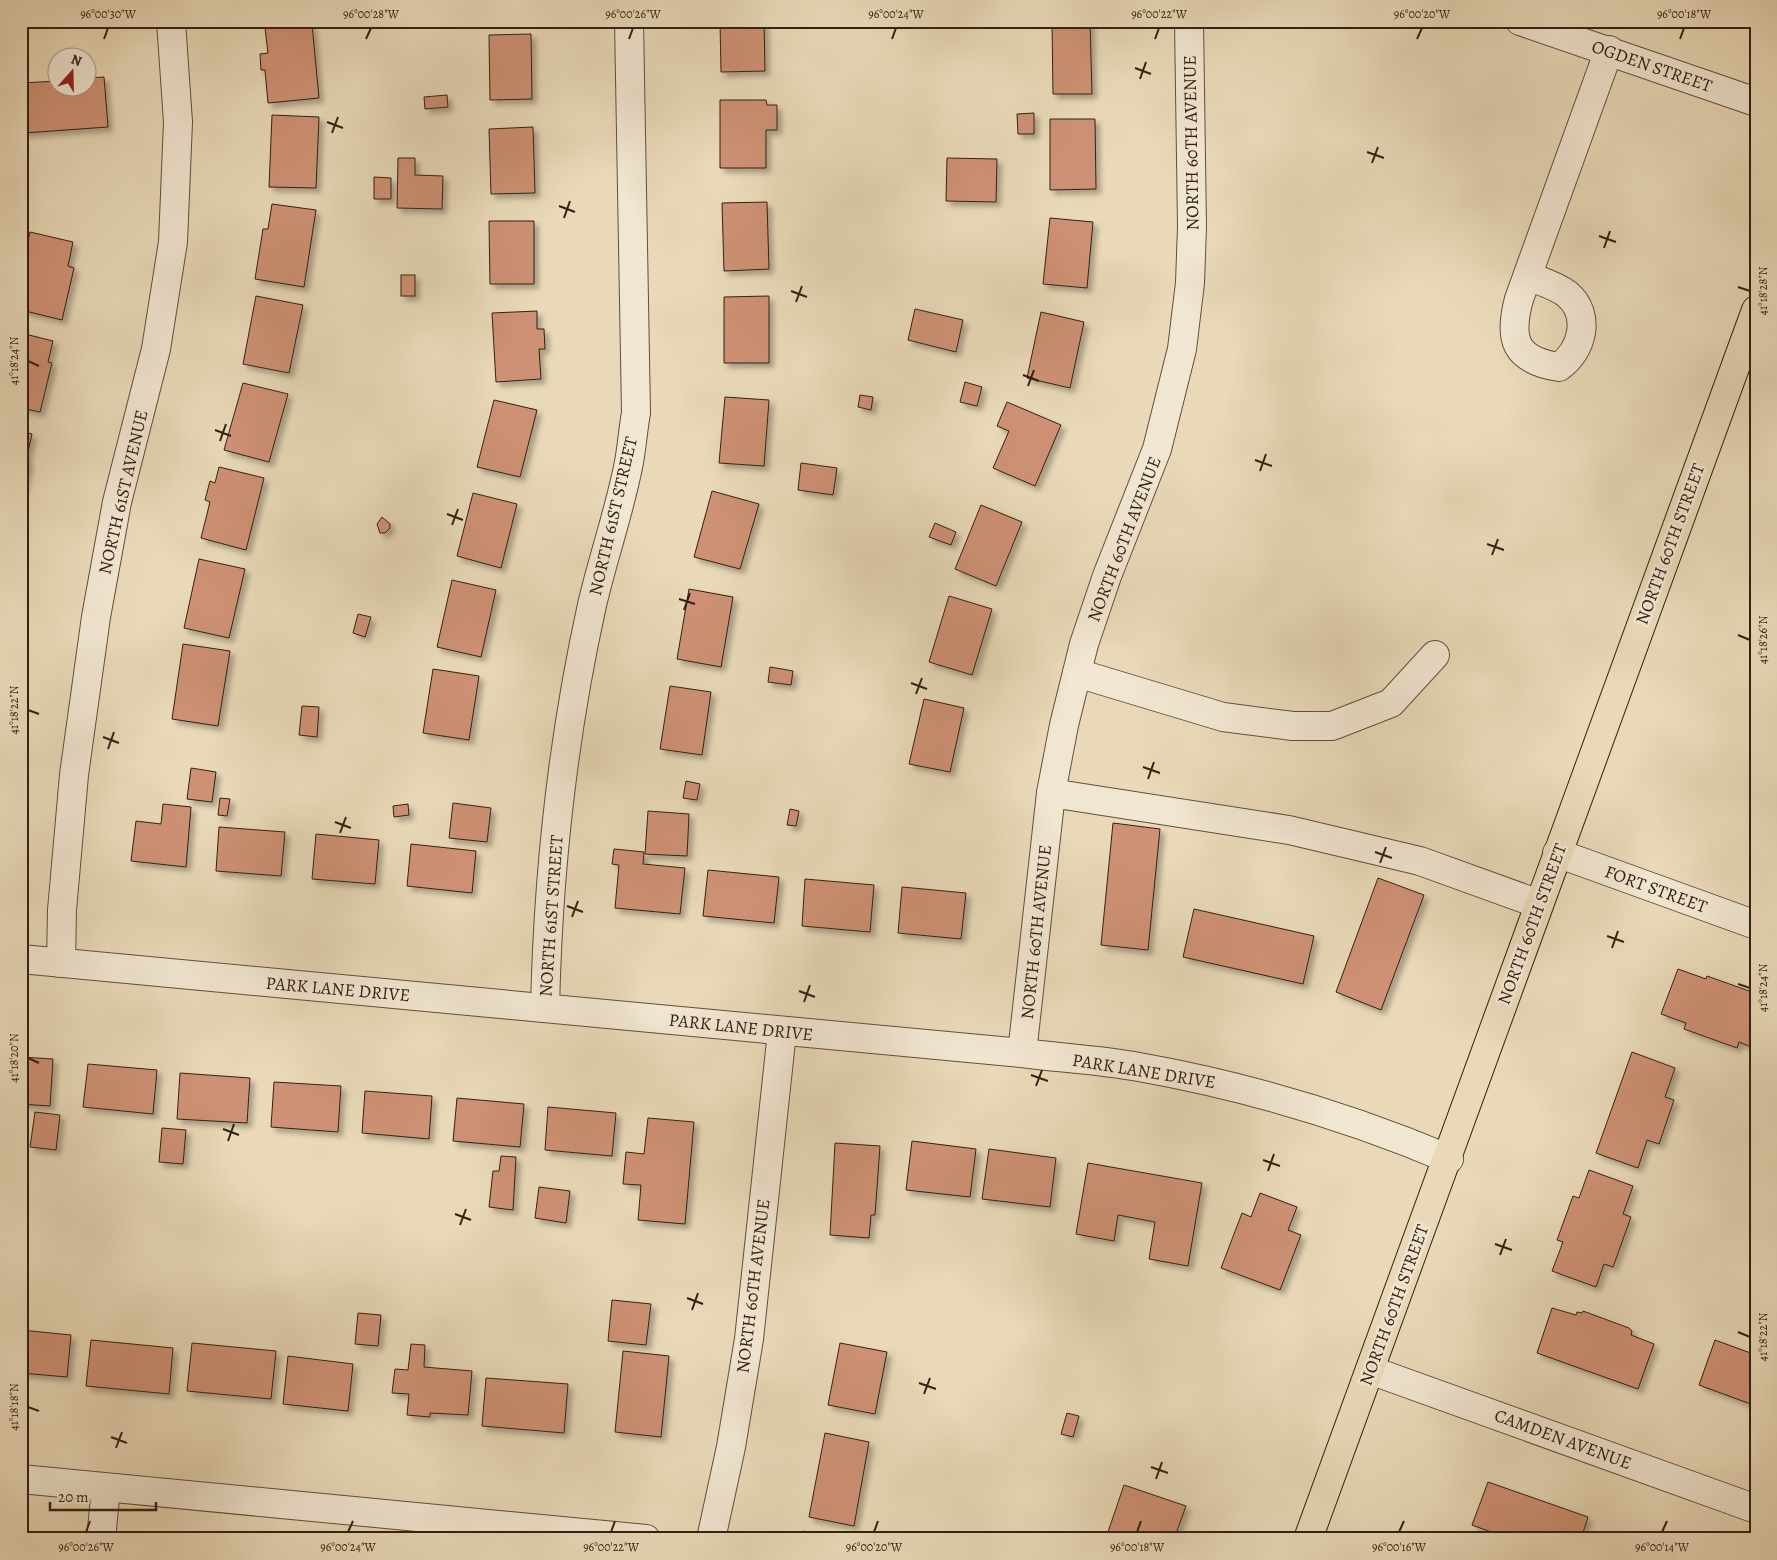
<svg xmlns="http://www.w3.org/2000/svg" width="1777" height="1560" viewBox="0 0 1777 1560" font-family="Alegreya,serif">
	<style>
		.building { fill: #ce9174; stroke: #332013; filter: url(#shadow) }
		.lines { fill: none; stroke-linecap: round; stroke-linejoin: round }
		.minor-casing { stroke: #604e3c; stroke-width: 30 }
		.major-casing { stroke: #332013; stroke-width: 30 }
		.minor { stroke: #f1e6d1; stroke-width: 28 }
		.major { stroke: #e9d9b8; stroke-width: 28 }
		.ticks { fill: none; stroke: #332013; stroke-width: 2 }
		.labels { text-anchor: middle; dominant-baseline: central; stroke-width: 5; stroke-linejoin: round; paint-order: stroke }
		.street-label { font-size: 18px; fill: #332013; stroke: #f1e6d1 }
		.neatline { fill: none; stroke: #332013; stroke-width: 2 }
		.ticks-label { font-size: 12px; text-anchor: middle; fill: #332013 }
	</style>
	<defs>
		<filter id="shadow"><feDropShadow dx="4.5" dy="4.5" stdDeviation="2.5" flood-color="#0004"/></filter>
	</defs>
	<rect width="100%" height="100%" fill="#e9d9b8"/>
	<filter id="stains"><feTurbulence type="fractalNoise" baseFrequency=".004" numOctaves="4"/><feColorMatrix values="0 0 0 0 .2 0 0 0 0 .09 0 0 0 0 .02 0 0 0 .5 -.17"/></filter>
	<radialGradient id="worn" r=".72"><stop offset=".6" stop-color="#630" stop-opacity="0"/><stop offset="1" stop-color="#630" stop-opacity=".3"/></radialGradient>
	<g class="building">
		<polygon points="720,21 764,21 765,71 721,72"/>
		<polygon points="1052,21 1090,21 1092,94 1053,94"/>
		<polygon points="312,24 319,98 268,103 265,70 261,70 260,54 268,53 265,28"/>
		<polygon points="531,34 532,99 490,100 489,35"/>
		<polygon points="104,77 108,127 24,133 21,83 58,81 58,88 88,88 88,78"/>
		<polygon points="447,95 448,107 425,109 424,97"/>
		<polygon points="720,100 766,100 767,105 777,105 777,130 766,130 766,168 720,168"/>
		<polygon points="1034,113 1034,134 1018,134 1017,114"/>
		<polygon points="272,115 319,117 316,188 269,187"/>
		<polygon points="1050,119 1095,119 1096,189 1050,190"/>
		<polygon points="533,127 535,193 491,194 489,129"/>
		<polygon points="398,158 415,158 415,175 443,176 442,209 397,208"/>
		<polygon points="947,158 997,159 996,202 946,201"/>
		<polygon points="374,177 391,178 391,199 374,199"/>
		<polygon points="767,202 769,269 724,271 722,203"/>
		<polygon points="272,204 316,210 304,287 255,279 263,229 268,229"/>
		<polygon points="1050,218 1093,222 1087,288 1043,284"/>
		<polygon points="489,221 534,221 534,284 490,284"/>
		<polygon points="30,232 73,242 68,266 74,268 62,320 21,310 21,272"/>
		<rect x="401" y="275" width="14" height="21"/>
		<polygon points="256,296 303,305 289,373 243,364"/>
		<polygon points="769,296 769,363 724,363 724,297"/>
		<polygon points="915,309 963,320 956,352 908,340"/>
		<polygon points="537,311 537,329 544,329 545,349 539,349 541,379 496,382 492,313"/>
		<polygon points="1041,312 1084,322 1070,388 1027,378"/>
		<polygon points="21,333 53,341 48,362 52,363 40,412 21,408"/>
		<polygon points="965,382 982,387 977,406 960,402"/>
		<polygon points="243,383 288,394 269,462 224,450"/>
		<polygon points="860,395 873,397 871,410 858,407"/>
		<polygon points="725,397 769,400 764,466 719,463"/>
		<polygon points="494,400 537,410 520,477 477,467"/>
		<polygon points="1007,402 1061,425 1035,486 993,468 1009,431 997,426"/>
		<polygon points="21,431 32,434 26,460 29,461 21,497"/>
		<polygon points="801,463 837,468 833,495 798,490"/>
		<polygon points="219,467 264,478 246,550 201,538 210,502 205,500 210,481 215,483"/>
		<polygon points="712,491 759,504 740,569 694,557"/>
		<polygon points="473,493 517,504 501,568 457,556"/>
		<polygon points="981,505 1022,522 996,586 955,569"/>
		<polygon points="382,517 390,524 390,528 385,533 380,533 377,524"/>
		<polygon points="935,523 956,532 951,545 929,537"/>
		<polygon points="199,559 245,569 229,638 184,628"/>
		<polygon points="452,580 496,590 481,657 437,647"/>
		<polygon points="689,589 733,597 721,667 677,659"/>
		<polygon points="949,596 992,609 972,675 929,662"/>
		<polygon points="358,614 371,617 365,637 353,633"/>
		<polygon points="183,644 230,651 218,726 172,719"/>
		<polygon points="770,667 793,671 791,685 768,682"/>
		<polygon points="433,669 479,676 469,740 423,733"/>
		<polygon points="670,686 711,692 702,755 660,749"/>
		<polygon points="924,699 964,708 950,772 909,764"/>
		<polygon points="302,706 319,707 317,737 299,735"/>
		<polygon points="191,768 216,772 212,802 187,799"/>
		<polygon points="686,781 700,784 697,800 683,798"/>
		<polygon points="220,798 230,799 227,816 218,815"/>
		<polygon points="453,803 491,808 487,842 449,838"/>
		<polygon points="163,804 191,807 186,867 131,861 136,821 161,824"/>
		<polygon points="408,804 409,815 394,817 393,806"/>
		<polygon points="790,809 799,811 796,826 787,825"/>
		<polygon points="648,811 689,814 687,856 645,854"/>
		<polygon points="1113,823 1160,829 1148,950 1101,945"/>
		<polygon points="219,827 285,832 281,876 216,871"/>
		<polygon points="316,834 379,840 375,884 312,879"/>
		<polygon points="411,844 476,851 472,893 407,886"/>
		<polygon points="614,849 644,852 643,864 685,868 680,914 615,908 619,865 612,864"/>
		<polygon points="708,870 779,877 774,923 703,916"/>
		<polygon points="1378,878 1424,895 1381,1010 1336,992"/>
		<polygon points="805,879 874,885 870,932 802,926"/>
		<polygon points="902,887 966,893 961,939 898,933"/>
		<polygon points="1194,909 1314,936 1303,984 1183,957"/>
		<polygon points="1678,969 1706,979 1707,976 1752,992 1751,995 1756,997 1756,1049 1739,1042 1737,1048 1684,1029 1686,1023 1661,1014"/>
		<polygon points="1632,1052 1675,1068 1665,1097 1674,1100 1659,1144 1647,1140 1638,1168 1596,1153"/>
		<polygon points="21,1057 53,1059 50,1106 21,1104"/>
		<polygon points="88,1064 157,1070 153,1114 83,1107"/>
		<polygon points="180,1073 250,1078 247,1123 177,1119"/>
		<polygon points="274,1082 341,1086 338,1132 271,1127"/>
		<polygon points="365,1091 432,1096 429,1139 362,1133"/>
		<polygon points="457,1098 524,1104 520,1147 453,1141"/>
		<polygon points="548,1107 616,1113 612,1156 545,1150"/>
		<polygon points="35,1112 60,1115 56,1150 30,1147"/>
		<polygon points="648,1118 694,1122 685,1224 638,1220 641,1185 623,1184 626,1152 644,1154"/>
		<polygon points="162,1128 186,1130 183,1164 159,1162"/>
		<polygon points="912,1141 976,1149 970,1197 906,1190"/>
		<polygon points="835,1143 880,1146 875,1215 871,1215 869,1238 830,1235"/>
		<polygon points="989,1149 1056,1158 1050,1207 982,1199"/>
		<polygon points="501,1156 516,1157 513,1210 489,1207 493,1171 499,1171"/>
		<polygon points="1088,1163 1202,1183 1188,1266 1149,1259 1155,1222 1118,1215 1114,1241 1076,1234"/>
		<polygon points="1589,1170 1633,1186 1623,1214 1631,1217 1613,1267 1604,1264 1596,1287 1552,1271 1563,1242 1557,1240 1573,1196 1579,1198"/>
		<polygon points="539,1187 570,1191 566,1223 535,1218"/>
		<polygon points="1260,1193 1297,1207 1288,1230 1301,1235 1280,1290 1221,1268 1242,1213 1251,1217"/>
		<polygon points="612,1300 651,1304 646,1345 608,1341"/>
		<polygon points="1552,1308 1576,1315 1577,1312 1582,1313 1583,1311 1629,1328 1632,1331 1631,1335 1654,1344 1638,1389 1537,1353"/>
		<polygon points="358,1313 381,1315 378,1346 355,1344"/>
		<polygon points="21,1330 71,1335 67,1377 21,1373"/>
		<polygon points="91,1340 173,1348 169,1394 86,1386"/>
		<polygon points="1715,1340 1756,1355 1756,1406 1699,1385"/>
		<polygon points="192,1343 276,1351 271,1399 187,1391"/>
		<polygon points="840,1343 887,1352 875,1414 828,1405"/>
		<polygon points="411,1344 425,1345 424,1367 472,1371 468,1415 430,1413 430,1417 407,1415 409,1394 392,1393 395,1369 408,1370"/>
		<polygon points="623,1351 669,1356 661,1437 615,1432"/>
		<polygon points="288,1356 353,1364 348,1411 283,1404"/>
		<polygon points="486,1378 568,1384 564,1433 482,1426"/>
		<polygon points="1067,1413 1079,1416 1073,1437 1061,1434"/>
		<polygon points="825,1433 869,1442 854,1526 809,1517"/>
		<polygon points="1488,1482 1588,1517 1581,1539 1492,1538 1494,1533 1472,1525"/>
		<polygon points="1124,1485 1186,1506 1174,1539 1127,1539 1108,1532"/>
		<polygon points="803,1531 838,1539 802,1539"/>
	</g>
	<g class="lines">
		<g class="minor-casing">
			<g id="minor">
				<polyline points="1520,21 1756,102"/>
				<path d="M 1528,276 C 1540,281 1557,286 1567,294 C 1592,315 1582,351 1559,367 C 1515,360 1508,340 1519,299 L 1609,50"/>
				<polyline points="1077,673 1223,717 1293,726 1332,726 1391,703 1435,655"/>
				<polyline points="1051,793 1289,830 1420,861 1539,904"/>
				<polyline points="1557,853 1756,925"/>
				<path d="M 21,959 L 1022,1053 C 1061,1058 1101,1060 1139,1067 C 1245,1086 1350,1117 1449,1159"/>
				<polyline points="61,963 62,910 74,775 96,617 117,502 156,349 173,242 178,122 171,21"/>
				<path d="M 545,1008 C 548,874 563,736 592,605 C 603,557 620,510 629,462 C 632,446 633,429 636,413 L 629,21"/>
				<polyline points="1022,1053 1051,793 1064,725 1084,644 1107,576 1157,449 1182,349 1190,283 1192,227 1189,21"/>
				<polyline points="1370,1370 1756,1509"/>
				<polyline points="21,1479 646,1539"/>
				<polyline points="101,1539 106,1488"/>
				<polyline points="711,1539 731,1447 749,1339 782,1032"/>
			</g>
		</g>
		<g class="major-casing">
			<path id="major" d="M 1308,1539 C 1458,1130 1606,719 1756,310"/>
		</g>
		<use href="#minor" class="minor"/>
		<use href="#major" class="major"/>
	</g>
	<path class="ticks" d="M 104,39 L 108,28M 366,39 L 371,28M 629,39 L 633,28M 892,39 L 896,28M 1155,39 L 1159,28M 1417,39 L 1422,28M 1680,39 L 1684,28M 1135,68 L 1151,74M 1140,79 L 1146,62M 327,122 L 343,128M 332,133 L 338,117M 1367,152 L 1384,158M 1372,163 L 1378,147M 559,206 L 575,212M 564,218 L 570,201M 1599,236 L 1616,242M 1604,248 L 1610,231M 1738,287 L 1750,291M 791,291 L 807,297M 796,302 L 802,286M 28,361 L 39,366M 1023,375 L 1039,381M 1028,386 L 1034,370M 215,430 L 231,436M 220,441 L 226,424M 1255,460 L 1272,466M 1260,471 L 1266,454M 447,514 L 463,520M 452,525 L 458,509M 1487,544 L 1504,550M 1492,555 L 1498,539M 679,599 L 695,604M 684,610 L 690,593M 1738,635 L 1750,640M 911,683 L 927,689M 916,694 L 922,678M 28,710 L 39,714M 103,737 L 119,743M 108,749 L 114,732M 1143,767 L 1160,773M 1148,779 L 1154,762M 335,822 L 351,828M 340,833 L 346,817M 1375,852 L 1392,858M 1380,863 L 1386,847M 567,906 L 583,912M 572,917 L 578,901M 1607,936 L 1624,942M 1612,948 L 1618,931M 1738,984 L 1750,988M 799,991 L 815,997M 804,1002 L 810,985M 28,1058 L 39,1063M 1031,1075 L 1048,1081M 1036,1086 L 1042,1070M 223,1129 L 239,1135M 228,1141 L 234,1124M 1263,1160 L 1280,1166M 1268,1171 L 1274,1154M 455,1214 L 471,1220M 460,1225 L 466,1209M 1495,1244 L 1512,1250M 1500,1255 L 1506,1239M 687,1298 L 703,1304M 692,1310 L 698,1293M 1738,1332 L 1750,1337M 919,1383 L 936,1389M 924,1394 L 930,1378M 28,1407 L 39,1411M 111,1437 L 127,1443M 116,1448 L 122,1432M 1151,1467 L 1168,1473M 1156,1479 L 1162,1462M 86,1532 L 90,1521M 348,1532 L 353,1521M 611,1532 L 615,1521M 874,1532 L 878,1521M 1137,1532 L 1141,1521M 1399,1532 L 1404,1521M 1662,1532 L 1667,1521"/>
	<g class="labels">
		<g class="street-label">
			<text transform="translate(1652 66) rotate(19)">OGDEN STREET</text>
			<text transform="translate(1191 143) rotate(-91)">NORTH 60TH AVENUE</text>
			<text transform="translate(123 492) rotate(-77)">NORTH 61ST AVENUE</text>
			<text transform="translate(613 516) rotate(-77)">NORTH 61ST STREET</text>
			<text transform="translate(1124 539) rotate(-69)">NORTH 60TH AVENUE</text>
			<text transform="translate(1670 544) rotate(-70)">NORTH 60TH STREET</text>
			<text transform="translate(1656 889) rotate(20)">FORT STREET</text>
			<text transform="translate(551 916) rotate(-86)">NORTH 61ST STREET</text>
			<text transform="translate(1532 924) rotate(-70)">NORTH 60TH STREET</text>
			<text transform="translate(1036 932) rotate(-84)">NORTH 60TH AVENUE</text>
			<text transform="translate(338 989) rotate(5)">PARK LANE DRIVE</text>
			<text transform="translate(741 1027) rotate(6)">PARK LANE DRIVE</text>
			<text transform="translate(1144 1071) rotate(9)">PARK LANE DRIVE</text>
			<text transform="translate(753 1286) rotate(-83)">NORTH 60TH AVENUE</text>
			<text transform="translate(1394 1305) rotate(-70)">NORTH 60TH STREET</text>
			<text transform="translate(1563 1439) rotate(20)">CAMDEN AVENUE</text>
		</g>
	</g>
	<rect width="1777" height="1560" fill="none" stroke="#e9d9b8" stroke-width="55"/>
	<g transform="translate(72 72) rotate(20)"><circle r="24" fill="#f1e6d1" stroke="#a59785"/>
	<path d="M0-4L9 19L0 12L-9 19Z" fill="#8f2418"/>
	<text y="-8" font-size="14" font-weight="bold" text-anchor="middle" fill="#332013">N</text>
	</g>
	<path d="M50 1502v8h106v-8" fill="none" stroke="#332013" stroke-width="2.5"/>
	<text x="58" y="1502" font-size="15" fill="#332013" stroke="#f1e6d1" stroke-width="4" paint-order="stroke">20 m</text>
	<rect x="28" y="28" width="1722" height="1504" class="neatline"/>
	<g class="ticks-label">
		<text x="108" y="18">96°00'30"W</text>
		<text x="371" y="18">96°00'28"W</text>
		<text x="633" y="18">96°00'26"W</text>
		<text x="896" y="18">96°00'24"W</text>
		<text x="1159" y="18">96°00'22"W</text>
		<text x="1422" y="18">96°00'20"W</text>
		<text x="1684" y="18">96°00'18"W</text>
		<text transform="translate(1763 291) rotate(-90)" y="4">41°18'28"N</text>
		<text transform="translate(14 361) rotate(-90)" y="4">41°18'24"N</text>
		<text transform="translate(1763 640) rotate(-90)" y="4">41°18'26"N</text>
		<text transform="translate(14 710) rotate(-90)" y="4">41°18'22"N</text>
		<text transform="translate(1763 988) rotate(-90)" y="4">41°18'24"N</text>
		<text transform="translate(14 1058) rotate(-90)" y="4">41°18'20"N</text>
		<text transform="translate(1763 1337) rotate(-90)" y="4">41°18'22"N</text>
		<text transform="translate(14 1407) rotate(-90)" y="4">41°18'18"N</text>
		<text x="86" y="1551">96°00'26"W</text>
		<text x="348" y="1551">96°00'24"W</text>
		<text x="611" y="1551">96°00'22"W</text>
		<text x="874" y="1551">96°00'20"W</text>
		<text x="1137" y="1551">96°00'18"W</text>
		<text x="1399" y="1551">96°00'16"W</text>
		<text x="1662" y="1551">96°00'14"W</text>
	</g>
	<rect width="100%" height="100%" filter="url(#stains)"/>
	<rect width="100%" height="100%" fill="url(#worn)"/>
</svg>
